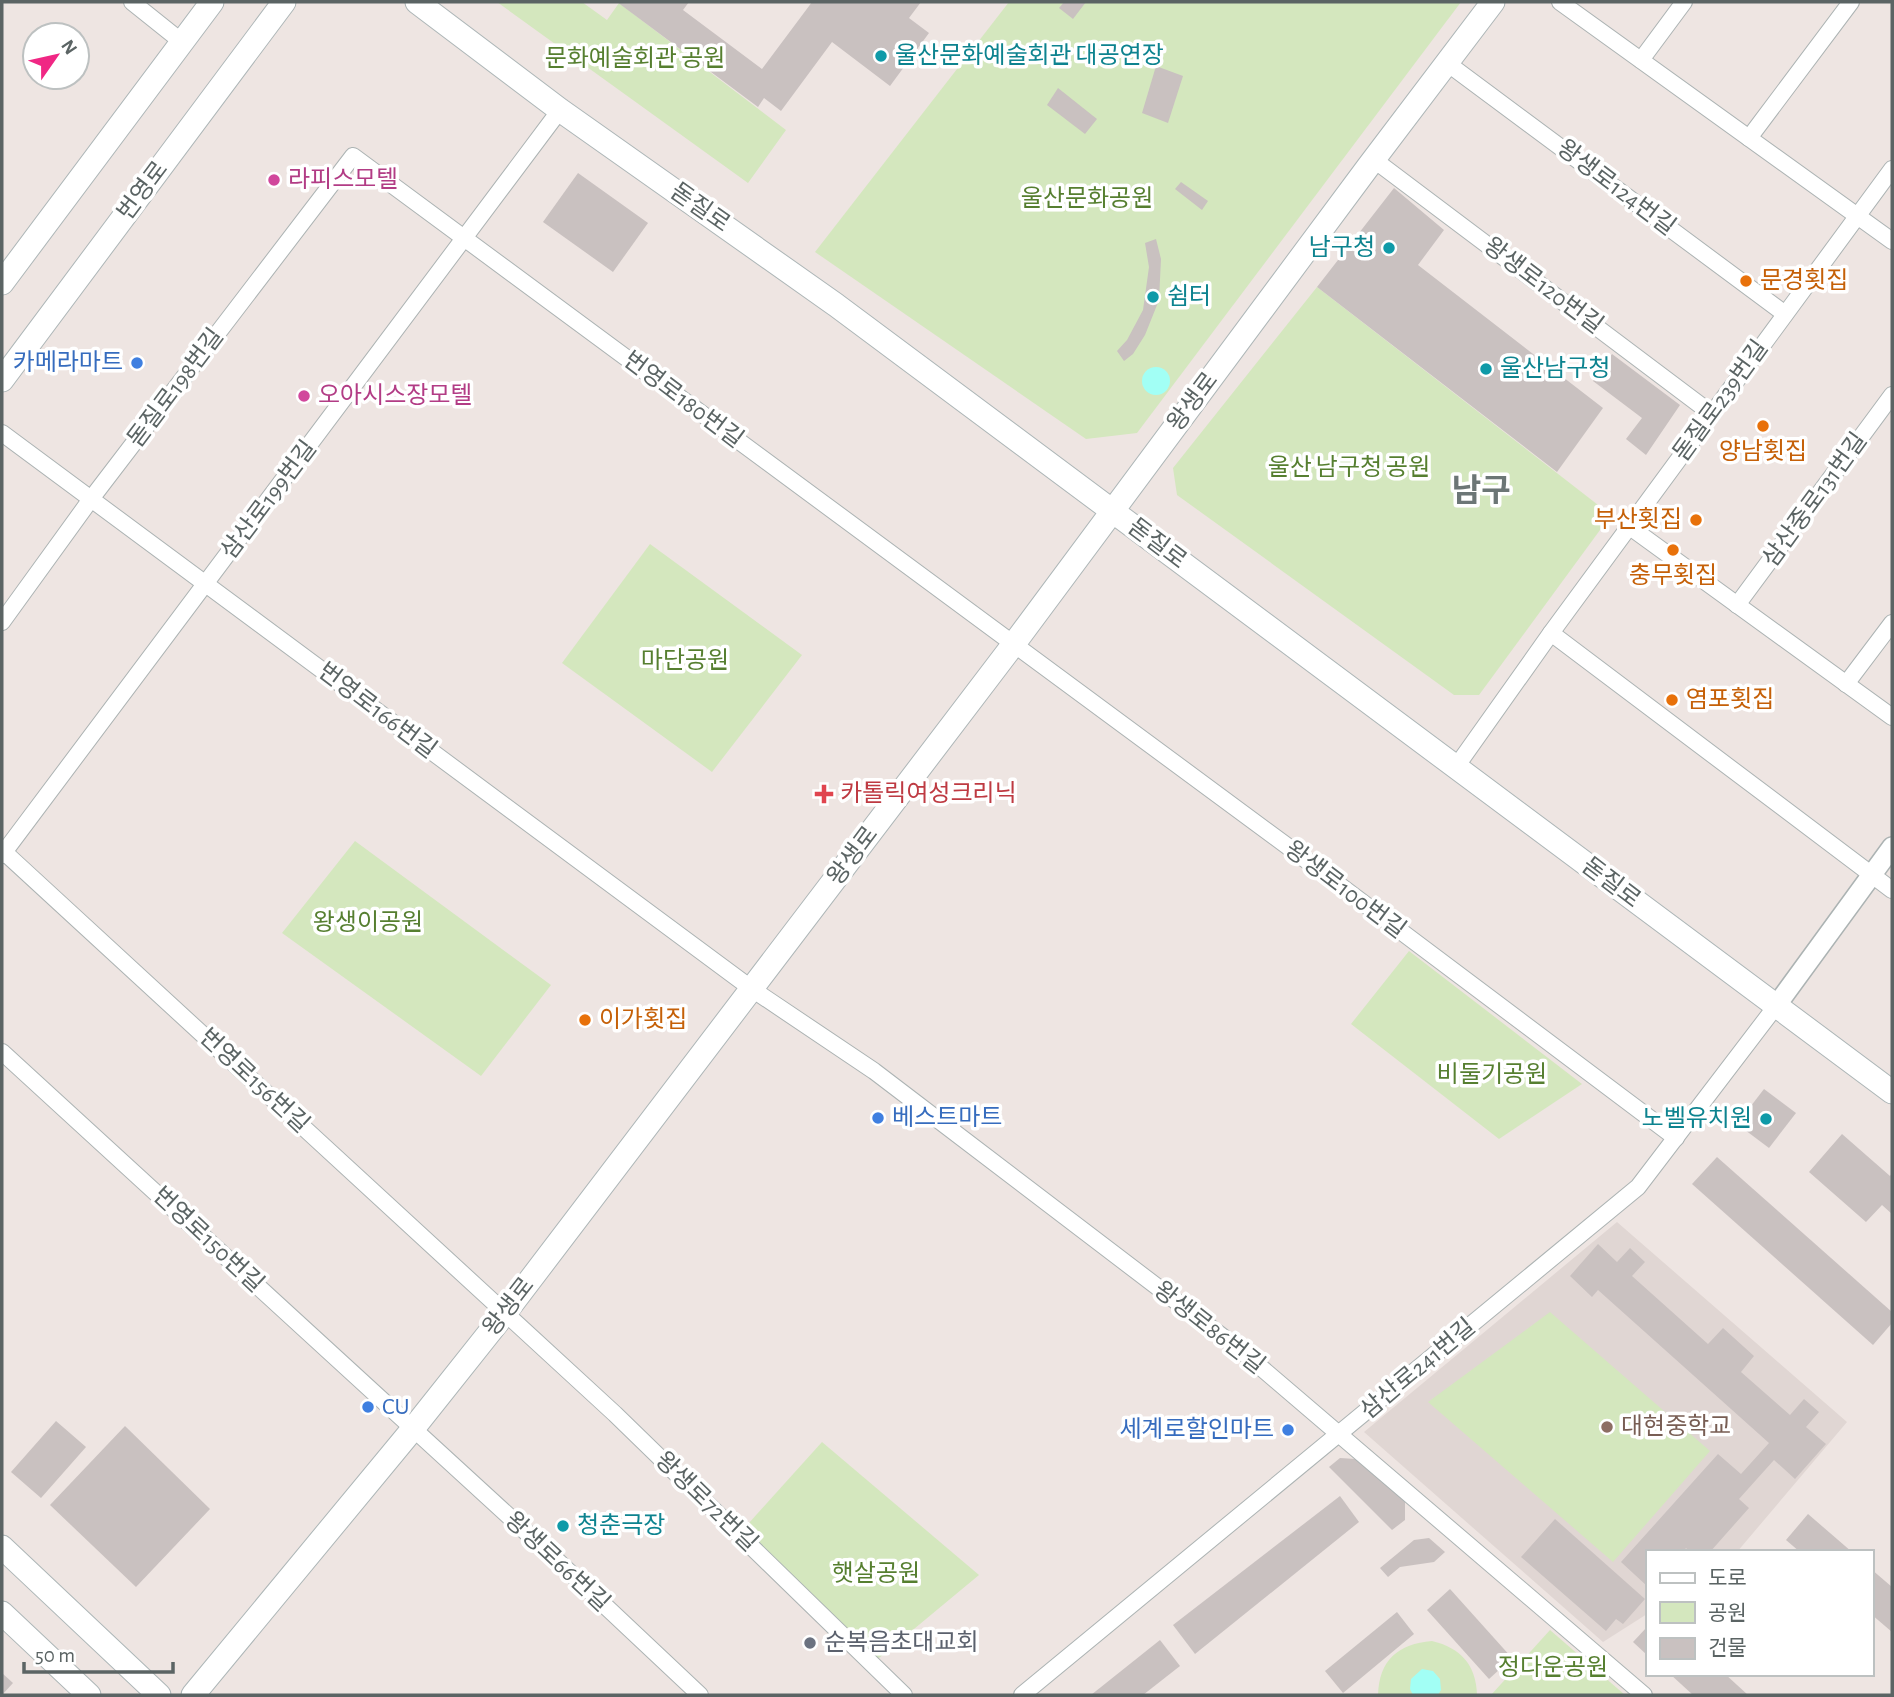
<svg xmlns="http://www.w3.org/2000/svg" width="1894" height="1697" viewBox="0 0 1894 1697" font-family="'Alegreya Sans','Noto Sans KR',sans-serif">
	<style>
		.education { fill: #e0d6d3 }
		.green { fill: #d4e7be }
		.water { fill: #a2fff5 }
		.building { fill: #c9c1c0 }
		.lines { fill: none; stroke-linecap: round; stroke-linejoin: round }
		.minor-casing { stroke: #acb3b3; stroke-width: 18 }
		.tertiary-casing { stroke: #acb3b3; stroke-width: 22 }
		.secondary-casing { stroke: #adb6b7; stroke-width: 25 }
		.minor { stroke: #fff; stroke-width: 16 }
		.tertiary { stroke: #fff; stroke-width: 19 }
		.secondary { stroke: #fff; stroke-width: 23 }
		.culture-dot { fill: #0f9aa8; stroke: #fff; stroke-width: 2.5 }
		.hotel-dot { fill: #d1479c; stroke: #fff; stroke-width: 2.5 }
		.food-dot { fill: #e8710a; stroke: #fff; stroke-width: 2.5 }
		.shop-dot { fill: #3f7fe0; stroke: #fff; stroke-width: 2.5 }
		.health-dot { fill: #e0444e; stroke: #fff; stroke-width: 2.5 }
		.education-dot { fill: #8d6e63; stroke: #fff; stroke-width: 2.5 }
		.worship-dot { fill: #6b7280; stroke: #fff; stroke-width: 2.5 }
		.labels { text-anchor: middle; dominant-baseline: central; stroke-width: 7; stroke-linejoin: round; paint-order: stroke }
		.culture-label { font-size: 24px; fill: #0d838f; stroke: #fff; text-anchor: start }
		.park-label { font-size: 24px; fill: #567f30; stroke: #fff }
		.hotel-label { font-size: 24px; fill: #b23c85; stroke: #fff; text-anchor: start }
		.street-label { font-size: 24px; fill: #5b6464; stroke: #fff }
		.food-label { font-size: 24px; fill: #c56008; stroke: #fff; text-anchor: start }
		.shop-label { font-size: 24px; fill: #366cbe; stroke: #fff; text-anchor: end }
		.health-label { font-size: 24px; fill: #be3a42; stroke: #fff; text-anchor: start }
		.education-label { font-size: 24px; fill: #785e54; stroke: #fff; text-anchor: start }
		.worship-label { font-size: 24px; fill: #5b616d; stroke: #fff; text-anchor: start }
		.district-label { font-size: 32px; font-weight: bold; fill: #6c7676; stroke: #fff }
	</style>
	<rect width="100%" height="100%" fill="#eee5e2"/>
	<polygon class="education" points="1617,1222 1847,1422 1737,1552 1647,1552 1647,1614 1603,1642 1364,1432"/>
	<g class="green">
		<polygon points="497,2 582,2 607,20 619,3 786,130 748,183"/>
		<polygon points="1009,2 1461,2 1137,433 1086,439 815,252"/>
		<polygon points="1317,287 1611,515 1479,695 1454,695 1177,495 1173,468"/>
		<polygon points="650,544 802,655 712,772 562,663"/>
		<polygon points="355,841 551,985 481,1076 282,933"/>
		<polygon points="1409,951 1582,1084 1499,1139 1351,1024"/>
		<polygon points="1550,1312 1710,1451 1613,1562 1428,1402"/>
		<polygon points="822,1442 979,1575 873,1663 739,1534"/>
		<polygon points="1550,1630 1625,1695 1491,1695"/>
		<path d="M 1432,1641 C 1461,1648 1476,1665 1477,1695 L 1378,1695 C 1379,1660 1398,1644 1432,1641 Z"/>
	</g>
	<g class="water">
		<circle cx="1156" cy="381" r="14"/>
		<polygon points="1422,1669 1433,1671 1440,1679 1441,1690 1438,1695 1413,1695 1410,1689 1411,1679"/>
	</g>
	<g class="building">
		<polygon points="617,2 689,2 683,10 762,69 812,2 921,2 909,18 929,33 890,86 832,42 781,111 764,98 758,107"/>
		<polygon points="1064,2 1086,2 1073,19 1059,8"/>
		<polygon points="1156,66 1183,76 1168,123 1142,113"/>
		<polygon points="1058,88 1097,119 1085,134 1047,105"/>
		<polygon points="578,173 648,223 613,272 543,222"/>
		<polygon points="1181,182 1208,201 1202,210 1175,189"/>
		<polygon points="1394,188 1444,230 1418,265 1603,408 1557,472 1317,287"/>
		<polygon points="1156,239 1161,259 1159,300 1145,335 1133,354 1124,361 1117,351 1127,340 1143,310 1149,267 1145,243"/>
		<polygon points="1612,354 1680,405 1646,455 1626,439 1642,418 1593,381"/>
		<polygon points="1764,1089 1796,1113 1769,1148 1737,1124"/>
		<polygon points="1842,1134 1890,1176 1892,1173 1892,1214 1882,1205 1866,1222 1809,1172"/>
		<polygon points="1717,1157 1892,1312 1892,1323 1873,1345 1692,1184"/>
		<polygon points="1598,1244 1617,1262 1630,1248 1645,1262 1632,1276 1708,1344 1723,1328 1754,1356 1741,1372 1790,1415 1804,1399 1819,1412 1806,1427 1826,1444 1795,1479 1774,1460 1739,1499 1749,1508 1710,1552 1690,1552 1686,1548 1683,1552 1647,1552 1647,1586 1621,1562 1718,1454 1741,1474 1769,1443 1598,1290 1592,1297 1570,1276"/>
		<polygon points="56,1421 86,1447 41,1498 11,1472"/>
		<polygon points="125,1426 210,1509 136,1587 50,1505"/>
		<polygon points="1340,1458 1356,1459 1405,1500 1405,1520 1392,1530 1329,1467"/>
		<polygon points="1340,1496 1359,1522 1195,1654 1173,1625"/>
		<polygon points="1808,1514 1852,1552 1800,1552 1786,1540"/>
		<polygon points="1555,1519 1645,1599 1623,1624 1616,1619 1606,1631 1521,1557"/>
		<polygon points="1429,1538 1445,1552 1434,1562 1400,1567 1388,1577 1380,1568 1414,1540"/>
		<polygon points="1871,1569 1892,1587 1892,1632 1871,1614"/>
		<polygon points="1450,1589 1512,1658 1489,1679 1427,1610"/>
		<polygon points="1397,1612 1414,1634 1343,1693 1325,1671"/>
		<polygon points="1647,1627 1647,1655 1633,1642"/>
		<polygon points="1160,1640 1180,1666 1143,1695 1091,1695"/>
		<polygon points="2,1673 13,1683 2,1695"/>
		<polygon points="1670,1674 1725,1674 1748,1695 1693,1695"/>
	</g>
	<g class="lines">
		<g class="minor-casing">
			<g id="minor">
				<polyline points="132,2 182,42"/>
				<polyline points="1560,2 1892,241"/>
				<polyline points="1641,60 1684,2"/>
				<polyline points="1447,63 1785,314"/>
				<polyline points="1749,138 1851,2"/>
				<polyline points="1373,159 1712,414"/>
				<polyline points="2,433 752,989 874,1071 1244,1353 1644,1695"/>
				<polyline points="1630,527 1892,717"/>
				<polyline points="1737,605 1892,395"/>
				<polyline points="2,622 91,499 353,156 1302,857 1676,1138"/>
				<polyline points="1551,633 1892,890"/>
				<polyline points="1846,684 1892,623"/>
				<polyline points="1456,767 1551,633 1892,169"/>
				<polyline points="2,850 615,1414 904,1695"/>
				<polyline points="2,855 560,110"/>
				<polyline points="2,1052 549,1553 700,1695"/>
				<polyline points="1022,1695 1638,1187 1776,1006"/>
			</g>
		</g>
		<g class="tertiary-casing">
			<polyline id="tertiary" points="1776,1006 1892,847"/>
		</g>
		<g class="secondary-casing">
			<g id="secondary">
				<polyline points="417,2 560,110 836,305 1892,1092"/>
				<polyline points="2,283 212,2"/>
				<polyline points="2,380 284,2"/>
				<polyline points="2,1547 159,1695"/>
				<polyline points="2,1613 89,1695"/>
				<polyline points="193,1695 412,1430 505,1313 1013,645 1368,167 1493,2"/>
			</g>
		</g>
		<use href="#minor" class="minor"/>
		<use href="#tertiary" class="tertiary"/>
		<use href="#secondary" class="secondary"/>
	</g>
	<g class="culture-dot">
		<circle cx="881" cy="56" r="7"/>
		<circle cx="1389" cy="248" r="7"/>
		<circle cx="1153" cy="297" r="7"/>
		<circle cx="1486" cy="369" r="7"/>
		<circle cx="1766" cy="1119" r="7"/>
		<circle cx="563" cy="1526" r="7"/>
	</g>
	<g class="hotel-dot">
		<circle cx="274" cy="180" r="7"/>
		<circle cx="304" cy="396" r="7"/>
	</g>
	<g class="food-dot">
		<circle cx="1746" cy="281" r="7"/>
		<circle cx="1763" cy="426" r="7"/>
		<circle cx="1696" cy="520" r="7"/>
		<circle cx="1673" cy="550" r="7"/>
		<circle cx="1672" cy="700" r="7"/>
		<circle cx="585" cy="1020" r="7"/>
	</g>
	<g class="shop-dot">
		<circle cx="137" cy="363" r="7"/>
		<circle cx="878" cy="1118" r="7"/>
		<circle cx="368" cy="1407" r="7"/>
		<circle cx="1288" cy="1430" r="7"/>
	</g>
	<path class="health-dot" d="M820.5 783.5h7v7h7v7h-7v7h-7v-7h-7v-7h7z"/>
	<circle class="education-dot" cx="1607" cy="1427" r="7"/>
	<circle class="worship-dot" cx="810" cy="1643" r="7"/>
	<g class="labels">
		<g class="culture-label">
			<text x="895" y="56">울산문화예술회관 대공연장</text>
			<text x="1375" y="248" text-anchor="end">남구청</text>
			<text x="1167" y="297">쉼터</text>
			<text x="1500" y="369">울산남구청</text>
			<text x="1752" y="1119" text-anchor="end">노벨유치원</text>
			<text x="577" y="1526">청춘극장</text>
		</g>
		<g class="park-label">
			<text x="635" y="59">문화예술회관 공원</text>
			<text x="1087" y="199">울산문화공원</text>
			<text x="1349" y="468">울산 남구청 공원</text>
			<text x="685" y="661">마단공원</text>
			<text x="368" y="923">왕생이공원</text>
			<text x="1492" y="1075">비둘기공원</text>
			<text x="876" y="1574">햇살공원</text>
			<text x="1553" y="1668">정다운공원</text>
		</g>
		<g class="hotel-label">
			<text x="288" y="180">라피스모텔</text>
			<text x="318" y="396">오아시스장모텔</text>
		</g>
		<g class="street-label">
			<text transform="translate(1616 188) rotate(37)">왕생로124번길</text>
			<text transform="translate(143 191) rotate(-53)">번영로</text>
			<text transform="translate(700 208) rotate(35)">돋질로</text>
			<text transform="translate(1543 286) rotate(37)">왕생로120번길</text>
			<text transform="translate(176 388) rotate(-53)">돋질로198번길</text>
			<text transform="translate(683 400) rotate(37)">번영로180번길</text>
			<text transform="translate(1721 401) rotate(-54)">돋질로239번길</text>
			<text transform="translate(1193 402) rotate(-53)">왕생로</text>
			<text transform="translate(269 500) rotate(-53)">삼산로199번길</text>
			<text transform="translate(1815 500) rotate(-54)">삼산중로131번길</text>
			<text transform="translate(1157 544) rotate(37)">돋질로</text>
			<text transform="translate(377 711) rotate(37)">번영로166번길</text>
			<text transform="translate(853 856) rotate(-53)">왕생로</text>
			<text transform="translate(1611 883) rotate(37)">돋질로</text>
			<text transform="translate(1345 890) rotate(37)">왕생로100번길</text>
			<text transform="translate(254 1081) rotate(43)">번영로156번길</text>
			<text transform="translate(208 1240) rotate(43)">번영로150번길</text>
			<text transform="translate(509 1307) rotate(-52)">왕생로</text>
			<text transform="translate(1209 1328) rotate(38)">왕생로86번길</text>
			<text transform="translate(1418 1369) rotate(-40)">삼산로241번길</text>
			<text transform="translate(706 1502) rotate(44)">왕생로72번길</text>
			<text transform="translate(557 1562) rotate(43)">왕생로66번길</text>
		</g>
		<g class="food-label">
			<text x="1760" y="281">문경횟집</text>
			<text x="1763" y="452" text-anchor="middle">양남횟집</text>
			<text x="1682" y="520" text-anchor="end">부산횟집</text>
			<text x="1673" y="576" text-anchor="middle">충무횟집</text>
			<text x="1686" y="700">염포횟집</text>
			<text x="599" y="1020">이가횟집</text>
		</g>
		<g class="shop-label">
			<text x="123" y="363">카메라마트</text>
			<text x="892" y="1118" text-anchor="start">베스트마트</text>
			<text x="382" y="1407" text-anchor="start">CU</text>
			<text x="1274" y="1430">세계로할인마트</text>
		</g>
		<g class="health-label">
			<text x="840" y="794">카톨릭여성크리닉</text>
		</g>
		<g class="education-label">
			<text x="1621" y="1427">대현중학교</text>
		</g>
		<g class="worship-label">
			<text x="824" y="1643">순복음초대교회</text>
		</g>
		<g class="district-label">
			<text x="1481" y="491">남구</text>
		</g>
	</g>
	<rect width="1894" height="1697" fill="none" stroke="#5b6464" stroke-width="7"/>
	<rect x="1646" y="1550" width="228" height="126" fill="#ffffff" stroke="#bdc1c1" stroke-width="2"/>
	<rect x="1660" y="1573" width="35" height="10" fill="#ffffff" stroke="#bdc1c1" stroke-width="2"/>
	<text x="1708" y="1585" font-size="21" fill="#5b6464">도로</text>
	<rect x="1660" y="1602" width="35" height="21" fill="#d4e7be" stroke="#bdc1c1" stroke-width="2"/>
	<text x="1708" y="1620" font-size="21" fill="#5b6464">공원</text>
	<rect x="1660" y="1638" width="35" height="21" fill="#c9c1c0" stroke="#bdc1c1" stroke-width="2"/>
	<text x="1708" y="1655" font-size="21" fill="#5b6464">건물</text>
	<g transform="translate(56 56) rotate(56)"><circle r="33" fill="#ffffff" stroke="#bdc1c1" stroke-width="2"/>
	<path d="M0-5L12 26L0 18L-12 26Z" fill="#f02784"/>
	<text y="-10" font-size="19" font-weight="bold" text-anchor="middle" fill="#5b6464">N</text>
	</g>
	<path d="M24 1662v10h149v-10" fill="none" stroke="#5b6464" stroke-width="3.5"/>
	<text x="35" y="1662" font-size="21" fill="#5b6464" stroke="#ffffff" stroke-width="5" paint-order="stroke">50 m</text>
</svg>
